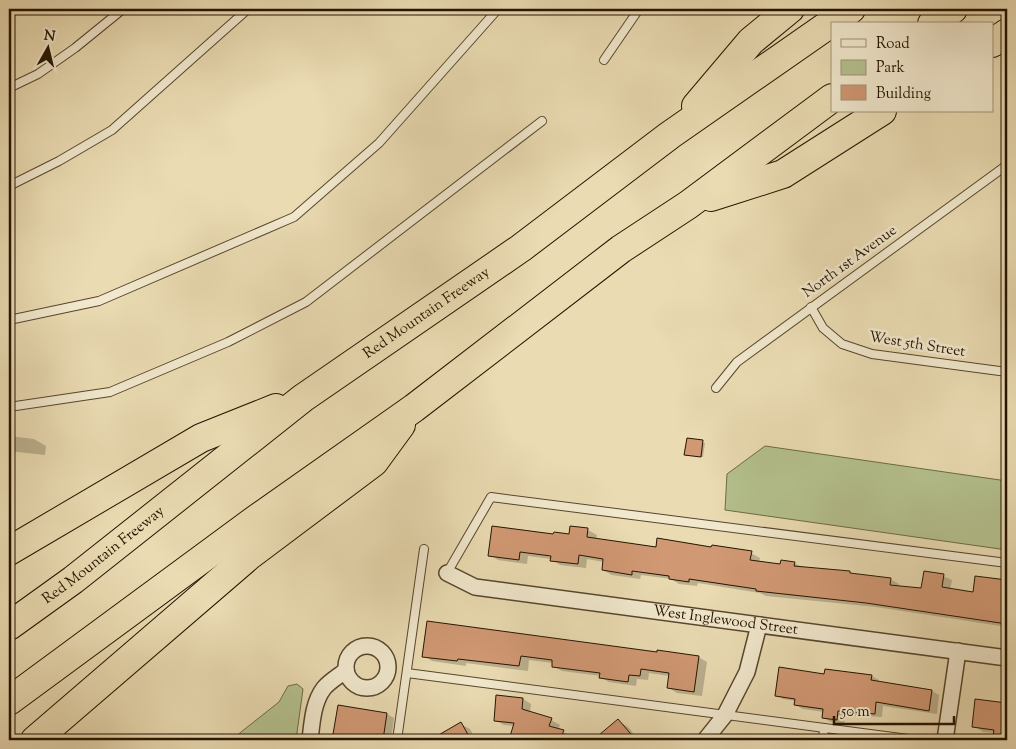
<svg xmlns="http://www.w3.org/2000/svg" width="1016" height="749" viewBox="0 0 1016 749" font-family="'Sorts Mill Goudy',serif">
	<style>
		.green { fill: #b4c18e; stroke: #6c6a47 }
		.shadow { fill: #0003 }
		.building { fill: #d09873; stroke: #241400 }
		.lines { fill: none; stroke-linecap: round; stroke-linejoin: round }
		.service-casing { stroke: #56462c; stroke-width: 10 }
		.minor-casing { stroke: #56462c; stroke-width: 18 }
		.motorway-casing { stroke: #241400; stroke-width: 30 }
		.service { stroke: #f1e8cd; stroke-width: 8 }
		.minor { stroke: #f1e8cd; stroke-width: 15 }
		.motorway { stroke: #eadbb2; stroke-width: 28 }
		.labels { text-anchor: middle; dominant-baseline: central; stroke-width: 5; stroke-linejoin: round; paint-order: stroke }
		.street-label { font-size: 15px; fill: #241400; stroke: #f1e8cd }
	</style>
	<rect width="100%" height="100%" fill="#eadbb2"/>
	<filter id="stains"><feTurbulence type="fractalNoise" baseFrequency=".004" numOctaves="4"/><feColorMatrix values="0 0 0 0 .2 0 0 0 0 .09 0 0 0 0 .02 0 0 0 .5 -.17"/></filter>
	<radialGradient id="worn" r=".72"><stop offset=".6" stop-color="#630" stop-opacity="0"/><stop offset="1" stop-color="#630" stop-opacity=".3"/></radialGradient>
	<g class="green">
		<polygon points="765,446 1007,481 1007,550 725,510 727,474"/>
		<polygon points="297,684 303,689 296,740 239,740 236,736 279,702 288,686"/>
	</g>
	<g class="shadow">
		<polygon points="9,436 34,439 46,446 45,455 9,451"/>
		<polygon points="688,439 705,443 703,457 688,455"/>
		<polygon points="571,528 588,530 597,535 596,539 657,548 712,548 751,553 760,558 759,563 781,565 794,563 803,568 850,572 855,575 890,579 899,584 898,587 922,590 943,576 952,580 950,590 974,594 976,577 1007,582 1007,627 876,607 766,596 760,593 698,583 697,586 679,584 671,579 641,575 640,579 612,575 603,570 604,562 587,559 586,568 560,565 551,559 528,556 527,564 498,560 490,555 554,535 570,535"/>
		<polygon points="658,653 698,657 707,662 702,696 677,693 669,688 670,676 649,673 648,680 637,679 636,686 609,682 600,677 601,676 562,671 553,666 553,663 529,660 528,671 466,663 466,666 432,661 424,656"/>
		<polygon points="825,675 872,676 879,680 879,683 932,691 939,695 937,714 883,706 882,717 845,715 844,724 831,722 824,718 824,712 803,709 795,705 796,701 783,699 776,695"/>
		<polygon points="1005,695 1007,695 1007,740 1002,740 994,736 995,733 983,732 974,726 1004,704"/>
		<polygon points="523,699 531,704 530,713 551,720 560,725 558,730 572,736 570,740 510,740 515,726 504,725 495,720"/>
		<polygon points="339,707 387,714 394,718 391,740 334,740"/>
		<polygon points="618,721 627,726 639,740 595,740"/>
		<polygon points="461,724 470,729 475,738 477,736 485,740 440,740 438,737"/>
	</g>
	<g class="building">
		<polygon points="687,438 703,440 701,457 684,455"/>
		<polygon points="492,526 553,534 554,532 569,534 570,526 588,528 587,537 656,547 657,538 711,547 712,545 752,551 750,560 780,564 781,560 795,562 794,566 850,571 850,573 891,578 890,585 921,588 924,571 944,574 942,587 973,592 975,576 1007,580 1007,624 866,603 756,591 756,589 689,579 689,582 669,579 669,576 632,571 632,575 602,570 603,559 579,555 578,564 550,561 551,556 520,552 519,560 488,556"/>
		<polygon points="427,621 657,652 657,650 699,656 694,692 667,688 669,673 641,669 640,676 629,675 628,682 599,678 600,673 552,667 552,660 521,656 519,666 458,659 457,661 422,657"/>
		<polygon points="779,667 824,674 825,669 872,675 871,680 932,690 929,711 876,702 875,714 838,711 837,720 822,718 823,709 794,705 795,699 775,696"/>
		<polygon points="496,695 523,698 522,709 552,718 549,726 564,730 560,740 509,740 514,723 494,721"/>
		<polygon points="975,699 1007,703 1007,738 993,736 994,730 972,727"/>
		<polygon points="338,705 387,713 383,740 332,740"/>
		<polygon points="618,719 636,740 593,740"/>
		<polygon points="461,722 471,740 430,740"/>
	</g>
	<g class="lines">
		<g class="service-casing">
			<g id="service">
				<polyline points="604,60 639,9"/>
				<polyline points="9,88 38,74 75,48 123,9"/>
				<polyline points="9,186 59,161 112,130 248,9"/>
				<polyline points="811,307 823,328 842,344 872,354 1007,372"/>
				<polyline points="9,320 99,301 294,217 379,143 498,9"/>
				<polyline points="716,388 737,362 1007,165"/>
				<polyline points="9,407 110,392 228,342 306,302 542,121"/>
				<polyline points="447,573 491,497 1007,563"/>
				<polyline points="407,673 916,740"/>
				<polyline points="397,740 424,549"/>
				<polyline points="823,740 824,728"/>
			</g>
		</g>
		<g class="minor-casing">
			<g id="minor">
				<path id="s1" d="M 447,573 L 475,587 L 1007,658"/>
				<circle cx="367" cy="667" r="21"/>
				<path d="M 310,740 C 312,723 313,702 324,688 C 330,681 339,676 346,670"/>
				<polyline points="705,740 725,715 747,672 759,625"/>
				<polyline points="945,740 958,651"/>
			</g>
		</g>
		<g class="motorway-casing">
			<g id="motorway">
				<polyline points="932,24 953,9"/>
				<polyline points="992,43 1007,33"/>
				<polyline points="696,106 751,41 790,9"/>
				<polyline points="711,197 783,174 882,111"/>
				<polyline points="9,551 201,438 276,408"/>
				<path id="s2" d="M 9,626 L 73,580 L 303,398 L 521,248 L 670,135 L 851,9"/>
				<polyline points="9,701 252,522 414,408 621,249 688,205 832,98"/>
				<polyline points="35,740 250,555 374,462 401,425"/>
			</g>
		</g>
		<use href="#service" class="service"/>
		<use href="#minor" class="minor"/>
		<use href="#motorway" class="motorway"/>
	</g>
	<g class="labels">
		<g class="street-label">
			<text transform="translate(850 262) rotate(-36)">North 1st Avenue</text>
			<text stroke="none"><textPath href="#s2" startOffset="522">Red Mountain Freeway</textPath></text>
			<text transform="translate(917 345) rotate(9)">West 5th Street</text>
			<text stroke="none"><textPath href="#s2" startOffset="118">Red Mountain Freeway</textPath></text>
			<text stroke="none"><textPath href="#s1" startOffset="284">West Inglewood Street</textPath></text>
		</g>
	</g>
	<rect width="1016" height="749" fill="none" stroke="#eadbb2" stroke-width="30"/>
	<rect x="10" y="10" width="996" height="729" fill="none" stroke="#241400" stroke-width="2.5"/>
	<rect x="15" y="15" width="986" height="719" fill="none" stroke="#241400"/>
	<rect x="831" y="22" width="162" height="90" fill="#f1e8cd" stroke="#9f937b"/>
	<rect x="841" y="39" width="25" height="8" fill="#f1e8cd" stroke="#9f937b"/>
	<text x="876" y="48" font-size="15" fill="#241400">Road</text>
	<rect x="841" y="60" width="25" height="15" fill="#b4c18e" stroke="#9f937b"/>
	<text x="876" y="72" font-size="15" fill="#241400">Park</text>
	<rect x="841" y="85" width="25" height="15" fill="#d09873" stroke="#9f937b"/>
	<text x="876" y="98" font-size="15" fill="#241400">Building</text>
	<g transform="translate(48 48) rotate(8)" stroke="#f1e8cd" stroke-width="4" paint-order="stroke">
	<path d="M0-4L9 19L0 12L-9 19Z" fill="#241400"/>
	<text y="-8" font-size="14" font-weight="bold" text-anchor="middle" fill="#241400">N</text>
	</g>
	<path d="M834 716v8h120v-8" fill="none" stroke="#241400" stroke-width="2.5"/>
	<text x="841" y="716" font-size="15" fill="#241400" stroke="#f1e8cd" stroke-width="4" paint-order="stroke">50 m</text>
	<rect width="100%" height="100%" filter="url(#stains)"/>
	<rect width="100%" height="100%" fill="url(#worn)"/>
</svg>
